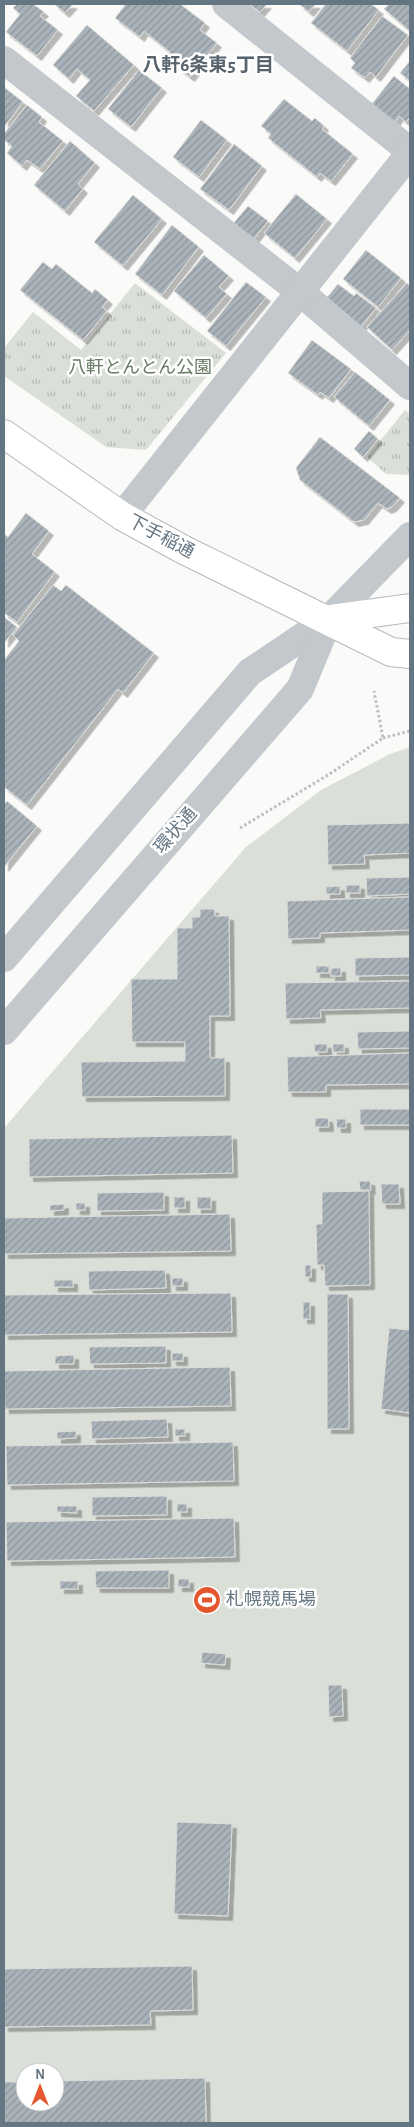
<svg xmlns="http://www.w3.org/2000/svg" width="414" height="2127" viewBox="0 0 414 2127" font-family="'Alegreya Sans','Noto Sans JP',sans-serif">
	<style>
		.grass { fill: url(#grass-tufts) }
		.pitch { fill: #dadfd7; fill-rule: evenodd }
		.building { fill: url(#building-hatch); stroke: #dcdcda; filter: url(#shadow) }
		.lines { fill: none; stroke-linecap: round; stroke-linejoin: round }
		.major-casing { stroke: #b5babe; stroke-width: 30 }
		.path { stroke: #bbbfc2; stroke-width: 3; stroke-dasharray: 2.5 2.5; stroke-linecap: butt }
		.minor { stroke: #c3c8cc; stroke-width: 28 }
		.major { stroke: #fff; stroke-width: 28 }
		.labels { text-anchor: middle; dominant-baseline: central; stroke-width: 5; stroke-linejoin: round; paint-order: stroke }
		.park-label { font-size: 18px; fill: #687a64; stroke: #fff }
		.street-label { font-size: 18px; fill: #657683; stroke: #fff }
		.poi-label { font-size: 18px; fill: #657683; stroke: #fff; text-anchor: start }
		.neighbourhood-label { font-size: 19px; font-weight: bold; fill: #57646e; stroke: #fff }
	</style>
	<defs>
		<pattern id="grass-tufts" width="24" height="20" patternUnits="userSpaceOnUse" patternTransform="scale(1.25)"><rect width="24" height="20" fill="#dadfd7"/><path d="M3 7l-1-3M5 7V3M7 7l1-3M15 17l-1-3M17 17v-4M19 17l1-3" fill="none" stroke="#b4b9b4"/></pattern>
		<pattern id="building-hatch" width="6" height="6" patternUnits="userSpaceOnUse" patternTransform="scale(1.25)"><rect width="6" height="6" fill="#aab3b9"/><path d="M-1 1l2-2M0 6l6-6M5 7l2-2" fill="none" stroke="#8e969c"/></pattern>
		<filter id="shadow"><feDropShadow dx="4.5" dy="4.5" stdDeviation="0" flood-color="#0004"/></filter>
	</defs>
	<rect width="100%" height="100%" fill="#fafaf8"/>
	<g class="grass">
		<polygon points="135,283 226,353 146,450 106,447 4,376 4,348 33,312 81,350"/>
		<polygon points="405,410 410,414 410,475 386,474 367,457"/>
	</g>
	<path class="pitch" d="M 410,747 L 410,2123 L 4,2123 L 4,1128 L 246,847 L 321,790 L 390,754 ZM 25,2072 L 55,2072 L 55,2102 L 25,2102 Z"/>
	<g class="building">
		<polygon points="17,4 33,4 44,12 40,16 58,30 37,56 6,32 20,14 13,8"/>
		<polygon points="54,4 73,4 65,13"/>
		<polygon points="126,4 180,4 205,23 200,30 217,43 190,77 165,57 170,52 144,31 140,37 115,18"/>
		<polygon points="249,4 267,4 260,12"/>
		<polygon points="299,4 316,4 309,12"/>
		<polygon points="326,4 371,4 379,10 347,51 311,23"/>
		<polygon points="389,4 410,4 410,31 384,9"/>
		<polygon points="382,16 408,35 376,77 370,72 365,78 351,68 355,63 350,58"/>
		<polygon points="87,25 134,65 94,111 76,96 90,80 77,69 69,79 53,65"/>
		<polygon points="410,61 410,81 400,73"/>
		<polygon points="139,70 162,88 131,127 108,109"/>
		<polygon points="394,76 410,89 410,117 406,122 399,116 395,122 372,104"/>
		<polygon points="4,87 23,102 4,127"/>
		<polygon points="284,99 312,121 315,118 324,126 322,129 353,154 331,181 320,173 317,177 268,138 271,134 261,126"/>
		<polygon points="27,105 42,117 39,122 63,141 40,169 27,160 22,166 7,153 12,146 4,140 4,134"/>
		<polygon points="201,120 227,140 199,177 173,157"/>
		<polygon points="70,141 95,163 78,184 83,189 65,211 34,185"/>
		<polygon points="234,144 262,166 229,210 200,189"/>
		<polygon points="296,194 327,219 295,258 264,233"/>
		<polygon points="133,195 162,219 123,266 94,242"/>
		<polygon points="248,206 268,221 253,240 233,224"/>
		<polygon points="172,225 199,247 162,295 135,274"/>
		<polygon points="366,250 401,278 378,307 343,279"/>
		<polygon points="204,255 229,276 219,287 227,294 206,318 174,291"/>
		<polygon points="43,262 52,269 56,264 92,293 95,289 108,300 102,307 107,311 83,340 20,290"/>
		<polygon points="246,282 266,297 226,346 207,331"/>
		<polygon points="407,283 410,286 410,330 392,350 367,327"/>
		<polygon points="338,284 354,296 356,293 376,308 360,328 325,300"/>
		<polygon points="312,340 351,369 329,398 320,392 318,395 288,373"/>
		<polygon points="355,372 390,400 369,426 334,397"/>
		<polygon points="369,431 378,439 363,457 354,449"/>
		<polygon points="320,437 400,498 392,507 387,509 378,503 364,520 354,522 300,480 296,468"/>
		<polygon points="26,513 49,531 32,554 55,572 17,622 4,613 4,534 8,537"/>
		<polygon points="53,585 61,591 66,585 154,653 123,693 118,689 27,805 4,787 4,660 19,641 13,635"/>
		<polygon points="4,617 17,627 4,643"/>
		<polygon points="7,801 37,826 4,867 4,805"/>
		<polygon points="410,823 410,853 364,855 365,864 328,865 327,825"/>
		<polygon points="410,877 410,894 367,896 366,878"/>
		<rect x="346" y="885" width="14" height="8"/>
		<polygon points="340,886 340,894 326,894 326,887"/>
		<polygon points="410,897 410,930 320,933 320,938 288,939 287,901"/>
		<polygon points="200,909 214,909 215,916 229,916 230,1016 210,1016 210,1058 225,1058 225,1096 82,1097 81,1062 185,1061 185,1042 132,1042 131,979 177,979 177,928 192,928 192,917 200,917"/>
		<polygon points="410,957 410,975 355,976 355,958"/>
		<rect x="316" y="966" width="13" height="7"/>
		<rect x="331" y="968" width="10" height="8"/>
		<polygon points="410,981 410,1008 320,1010 321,1018 286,1019 285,983"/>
		<polygon points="410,1031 410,1048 358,1049 357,1032"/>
		<polygon points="314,1044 327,1044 327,1052 315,1052"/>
		<rect x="333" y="1044" width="11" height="8"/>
		<polygon points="410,1053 410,1084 326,1085 326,1092 288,1092 287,1057"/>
		<rect x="360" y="1109" width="50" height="16"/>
		<polygon points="315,1118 328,1118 329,1127 315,1127"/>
		<polygon points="336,1119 346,1119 346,1128 337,1128"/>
		<polygon points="232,1135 233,1173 29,1177 29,1139"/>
		<polygon points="359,1181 370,1181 371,1190 360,1190"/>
		<polygon points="381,1184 399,1184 400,1204 382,1204"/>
		<polygon points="369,1191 370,1285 325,1286 324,1265 317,1265 316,1224 322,1224 322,1192"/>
		<polygon points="164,1192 164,1210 97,1211 97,1193"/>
		<rect x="174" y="1197" width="11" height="11"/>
		<rect x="197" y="1197" width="14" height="12"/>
		<rect x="76" y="1203" width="9" height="7"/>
		<polygon points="64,1204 64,1210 50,1211 50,1205"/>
		<polygon points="230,1214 231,1251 4,1254 4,1218"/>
		<rect x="305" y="1265" width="6" height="12"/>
		<polygon points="165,1270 166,1288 89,1290 88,1271"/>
		<rect x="172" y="1278" width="11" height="8"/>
		<rect x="54" y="1280" width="19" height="7"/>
		<polygon points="231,1293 232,1332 4,1335 4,1295"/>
		<polygon points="327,1294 348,1294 349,1429 327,1429"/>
		<rect x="303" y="1302" width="7" height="17"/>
		<polygon points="389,1328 410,1330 410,1413 381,1409"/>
		<polygon points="166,1346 166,1363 90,1364 89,1347"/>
		<rect x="172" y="1353" width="11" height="8"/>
		<polygon points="74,1355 74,1364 55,1364 55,1356"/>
		<polygon points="230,1367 231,1406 5,1409 4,1371"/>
		<polygon points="167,1419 168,1437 92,1439 91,1421"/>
		<rect x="175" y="1429" width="10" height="7"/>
		<polygon points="76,1431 76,1438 57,1439 57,1432"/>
		<polygon points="233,1442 234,1481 7,1485 6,1446"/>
		<polygon points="167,1496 167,1515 92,1516 92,1497"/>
		<rect x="177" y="1504" width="10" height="8"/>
		<polygon points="57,1506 77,1506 77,1513 57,1512"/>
		<polygon points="234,1518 235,1557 7,1561 6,1522"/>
		<polygon points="169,1570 169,1588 96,1588 95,1571"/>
		<rect x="178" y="1579" width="11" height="8"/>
		<rect x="60" y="1581" width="18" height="8"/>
		<polygon points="202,1652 226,1654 225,1665 201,1663"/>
		<polygon points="328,1685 342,1685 343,1716 329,1717"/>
		<polygon points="177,1822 232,1824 228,1916 174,1914"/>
		<polygon points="192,1966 193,2010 150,2011 151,2025 4,2027 4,1969"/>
		<polygon points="205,2078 206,2123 4,2123 4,2082 25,2082 25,2102 55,2102 55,2081"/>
	</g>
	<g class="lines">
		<g class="major-casing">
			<g id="major">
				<polyline points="4,434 122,516 184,550 391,652 410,654"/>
				<polyline points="329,619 410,608"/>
			</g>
		</g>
		<g class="path">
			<polyline points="383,738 410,731"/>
			<polyline points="240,828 328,775 383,738 374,691"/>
		</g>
		<g class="minor">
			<polyline points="226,4 410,151"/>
			<polyline points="4,60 299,291 410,386"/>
			<polyline points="122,516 410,153"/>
			<polyline points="4,958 250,672 329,619 410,536"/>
			<polyline points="4,1031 300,689 329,619"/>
		</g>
		<use href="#major" class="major"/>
	</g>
	<defs>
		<g id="stadium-disc" transform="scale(1.4375)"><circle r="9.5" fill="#e4572e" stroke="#fff"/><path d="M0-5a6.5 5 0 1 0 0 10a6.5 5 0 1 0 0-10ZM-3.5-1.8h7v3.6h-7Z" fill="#fff"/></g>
	</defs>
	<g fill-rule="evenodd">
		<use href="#stadium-disc" x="207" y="1600"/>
	</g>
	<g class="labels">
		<g class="park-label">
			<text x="140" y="368">八軒とんとん公園</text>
		</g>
		<g class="street-label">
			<text transform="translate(161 537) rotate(28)">下手稲通</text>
			<text transform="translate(176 831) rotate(-49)">環状通</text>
		</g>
		<g class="poi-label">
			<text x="226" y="1600">札幌競馬場</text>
		</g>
		<g class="neighbourhood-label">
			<text x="208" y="65">八軒6条東5丁目</text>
		</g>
	</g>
	<rect width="414" height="2127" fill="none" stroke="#657683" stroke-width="10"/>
	<g transform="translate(40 2087)"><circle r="24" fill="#ffffff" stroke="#c1c8cd"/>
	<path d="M0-4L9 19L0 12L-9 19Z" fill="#e4572e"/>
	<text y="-8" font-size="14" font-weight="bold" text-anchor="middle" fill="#657683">N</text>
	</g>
</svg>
